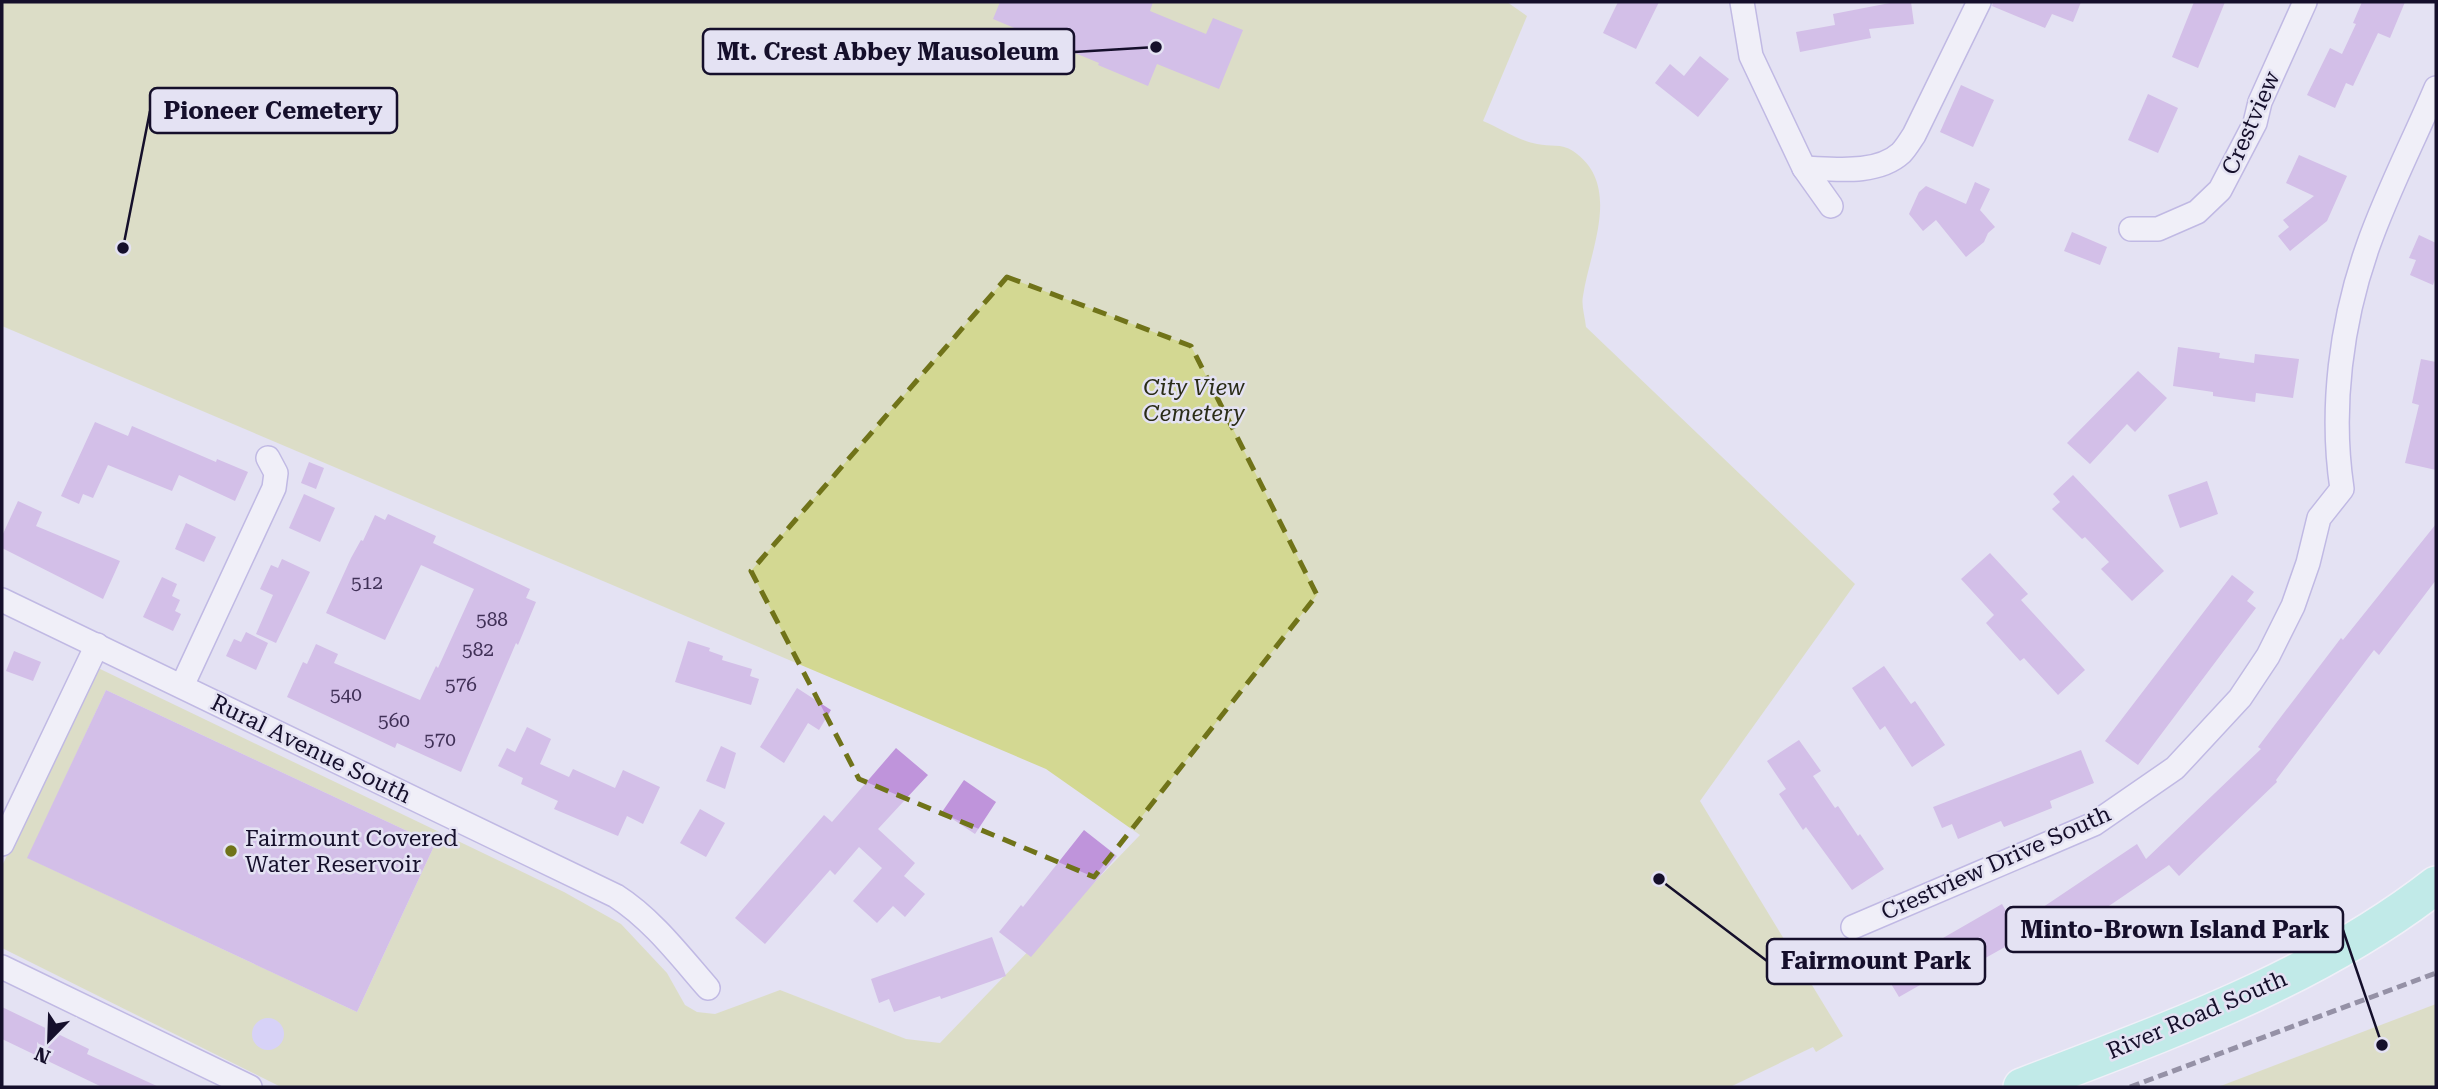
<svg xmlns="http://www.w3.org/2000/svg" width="2438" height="1089" viewBox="0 0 2438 1089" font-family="'Roboto Serif',serif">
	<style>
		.green { fill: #d3d892; fill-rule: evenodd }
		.water { fill: #c8befd }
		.building { fill: #bf94db }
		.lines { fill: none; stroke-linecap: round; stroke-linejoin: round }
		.minor-casing { stroke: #9688d2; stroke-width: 26 }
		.primary-casing { stroke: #fff; stroke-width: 40 }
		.minor { stroke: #fff; stroke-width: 23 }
		.primary { stroke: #98f4dc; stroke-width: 37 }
		.rail { stroke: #35304a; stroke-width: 5; stroke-dasharray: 10 5; stroke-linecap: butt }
		.marked { fill: none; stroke: #707319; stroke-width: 5; stroke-dasharray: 14 9; stroke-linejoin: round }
		.poi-dot { fill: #707319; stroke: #e4e2f3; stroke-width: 2.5 }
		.labels { text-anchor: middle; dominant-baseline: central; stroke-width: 5; stroke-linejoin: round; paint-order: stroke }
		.number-label { font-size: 19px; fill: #403057 }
		.street-label { font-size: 23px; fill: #150f2b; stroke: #e4e2f3 }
		.park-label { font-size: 23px; font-style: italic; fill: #2a2c17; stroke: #e4e2f3 }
		.poi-label { font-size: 23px; fill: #150f2b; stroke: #e4e2f3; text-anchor: start }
		.leader { fill: none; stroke: #150f2b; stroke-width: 2.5 }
		.callout-dot { fill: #150f2b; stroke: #e4e2f3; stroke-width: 2.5 }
		.callout { fill: #e4e2f3; stroke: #150f2b; stroke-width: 2.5 }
		.callout-label { font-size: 24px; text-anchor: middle; font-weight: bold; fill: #150f2b }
	</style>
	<rect width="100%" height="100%" fill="#e4e2f3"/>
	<g class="green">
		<path d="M 2,2 L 1507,2 L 1527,16 L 1483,121 C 1500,128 1519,141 1537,144 C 1550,147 1561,143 1573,151 C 1623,185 1590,249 1583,296 C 1581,305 1585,317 1586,327 L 1855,584 L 1700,801 L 1843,1036 L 1816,1052 L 1813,1047 L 1730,1087 L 281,1087 L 2,948 L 2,866 L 96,667 L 564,892 L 621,924 L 667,973 L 685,1005 L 697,1012 L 715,1014 L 780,990 L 906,1039 L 940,1043 L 1140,835 L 1046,769 L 2,326 ZM 106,690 L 435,844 L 357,1012 L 28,858 Z"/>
		<polygon points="2436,1004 2436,1087 2218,1087"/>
	</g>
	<circle class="water" cx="268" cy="1034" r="16"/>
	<g class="building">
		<polygon points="1000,2 1153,2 1150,11 1206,34 1213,18 1243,30 1219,89 1157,64 1148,86 1098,65 1099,63 993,19"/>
		<polygon points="1618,2 1659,2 1636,49 1603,33"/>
		<polygon points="1895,2 1911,2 1914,24 1869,29 1871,38 1800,52 1796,32 1835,25 1833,14"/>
		<polygon points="1993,2 2081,2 2073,22 2052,14 2045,28 1992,6"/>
		<polygon points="2194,2 2225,2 2198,68 2172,57"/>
		<polygon points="2362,2 2405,2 2390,38 2378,33 2353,86 2346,83 2335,108 2307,95 2330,48 2342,54 2356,24 2353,23"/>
		<polygon points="1700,56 1729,79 1698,117 1655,83 1670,64 1684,76"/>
		<polygon points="1961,85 1994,100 1973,147 1940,132"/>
		<polygon points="2148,94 2178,108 2158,153 2128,140"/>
		<polygon points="2299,155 2347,176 2327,221 2290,251 2278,236 2289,227 2283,220 2314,196 2286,183"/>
		<polygon points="1975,182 1990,189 1980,210 1995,227 1988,233 1984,242 1966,257 1936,220 1923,231 1909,214 1919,192 1926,186 1966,204"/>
		<polygon points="2072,232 2107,247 2100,265 2064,251"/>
		<polygon points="2419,235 2436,243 2436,276 2433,285 2410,275 2416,260 2409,258"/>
		<polygon points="2178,347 2220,353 2219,358 2254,363 2255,354 2299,359 2293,398 2256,393 2255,402 2213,396 2213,392 2173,386"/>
		<polygon points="2421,359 2436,362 2436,470 2405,463 2419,405 2412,403"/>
		<polygon points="2138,371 2167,398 2135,432 2127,424 2090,464 2067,443"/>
		<polygon points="95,422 128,436 132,426 216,462 217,459 248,472 235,501 179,475 172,491 108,465 93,498 83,494 79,504 61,496"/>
		<polygon points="309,462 324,468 316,489 301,483"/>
		<polygon points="2073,475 2164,571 2132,601 2101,569 2109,562 2085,537 2082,539 2052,509 2060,502 2053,494"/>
		<polygon points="2207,481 2218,514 2180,528 2168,495"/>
		<polygon points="304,494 335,508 320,542 289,528"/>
		<polygon points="18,501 42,512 36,526 120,561 103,599 2,548 2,536"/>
		<polygon points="388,514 436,536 433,543 530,589 526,598 536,602 518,645 516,643 461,772 397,743 395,748 287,697 303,662 307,664 316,644 338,654 334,663 420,700 436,666 438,668 474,589 421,565 385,640 326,613 351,558 361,540 363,541 375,515 385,520"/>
		<polygon points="186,523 216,537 204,562 175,549"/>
		<polygon points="2436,524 2436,580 2379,655 2374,650 2276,780 2277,782 2179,876 2169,865 2081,925 2076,917 2039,942 2024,920 2137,844 2146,859 2261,749 2258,747 2341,638 2343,640"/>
		<polygon points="1990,553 2028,594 2021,600 2085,670 2058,695 2024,658 2020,661 1986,623 1994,615 1961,579"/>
		<polygon points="282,559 310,572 276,643 256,634 273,595 260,589 271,565 278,568"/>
		<polygon points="2232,575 2254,592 2247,601 2256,608 2138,765 2105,741"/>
		<polygon points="162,577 177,584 172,596 180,600 175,611 181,614 173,631 143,617"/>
		<polygon points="246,632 268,643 256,670 226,656 234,639 241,642"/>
		<polygon points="688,641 710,648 709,651 723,656 722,660 752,669 750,676 759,679 751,705 675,682"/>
		<polygon points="14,651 41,662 33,681 6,671"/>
		<polygon points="1884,666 1911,704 1915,701 1945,745 1912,767 1885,726 1880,730 1852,688"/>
		<polygon points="797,688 831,710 819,730 808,723 784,763 760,747"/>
		<polygon points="106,690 435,844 357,1012 27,858"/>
		<polygon points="527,727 551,739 540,764 569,777 573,769 615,788 623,770 660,787 643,824 627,816 618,836 554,809 558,801 521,784 523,778 498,766 507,748 515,752"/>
		<polygon points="1799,740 1821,771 1813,776 1835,808 1838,806 1858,836 1860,834 1884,869 1852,890 1806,827 1803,830 1779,794 1786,789 1767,761"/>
		<polygon points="721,746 736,753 725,789 706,781"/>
		<polygon points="896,748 928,775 878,829 915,863 904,876 925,894 905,917 893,906 877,923 853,901 882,868 859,847 835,875 830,870 765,944 735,918 824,815 832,822"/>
		<polygon points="2081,750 2094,783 2050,801 2052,808 2004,827 2001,821 1958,839 1952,824 1942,828 1933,807"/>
		<polygon points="964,780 996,802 975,834 942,812"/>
		<polygon points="700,809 725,823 706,857 680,843"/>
		<polygon points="1084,830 1117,856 1031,957 999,932 1021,905 1023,907"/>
		<polygon points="2002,904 2021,938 1980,961 1976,953 1899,997 1884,972"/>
		<polygon points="992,937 1006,976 941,999 940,996 894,1012 889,999 879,1003 871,979"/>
		<polygon points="2,1007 89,1049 87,1054 159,1087 102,1087 2,1039"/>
	</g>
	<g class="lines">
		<g class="minor-casing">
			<g id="minor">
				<polyline points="1742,2 1751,56 1804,168 1831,206"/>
				<path d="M 1804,168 C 1834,169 1877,175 1901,153 C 1906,148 1910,141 1914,135 L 1979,2"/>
				<polyline points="2131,229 2158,229 2197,212 2220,190 2255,123 2260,102 2305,2"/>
				<path d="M 2,600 L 616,896 C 652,919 680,956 708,988"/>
				<polyline points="182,686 274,488 276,473 268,458"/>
				<polyline points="2,844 97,645"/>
				<path d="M 1853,927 L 2094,824 L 2175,768 L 2240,698 L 2268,656 L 2293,606 L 2308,563 L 2319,518 L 2342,489 C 2330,409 2341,322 2368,246 C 2387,192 2414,140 2436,88"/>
				<polyline points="2,967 250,1087"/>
			</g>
		</g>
		<g class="primary-casing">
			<path id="primary" d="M 2022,1087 C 2165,1032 2314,980 2436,885"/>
		</g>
		<use href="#minor" class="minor"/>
		<use href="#primary" class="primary"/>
		<polyline class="rail" points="2130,1087 2436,973"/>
	</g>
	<path d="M0 0H2438V1089H0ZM 1007,277 L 1191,346 L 1317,595 L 1094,877 L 859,779 L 751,571 Z" fill="#e4e2f3" fill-opacity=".55" fill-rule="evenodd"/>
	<path class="marked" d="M 1007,277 L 1191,346 L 1317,595 L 1094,877 L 859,779 L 751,571 Z"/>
	<circle class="poi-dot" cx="231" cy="851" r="7"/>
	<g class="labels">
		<g class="number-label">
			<text x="367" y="582">512</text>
			<text x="492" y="619">588</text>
			<text x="478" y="649">582</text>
			<text x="461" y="684">576</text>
			<text x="346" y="694">540</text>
			<text x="394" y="720">560</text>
			<text x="440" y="739">570</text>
		</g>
		<g class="street-label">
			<text transform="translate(2251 123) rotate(-66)">Crestview</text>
			<text transform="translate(311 749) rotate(26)">Rural Avenue South</text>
			<text transform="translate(1996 863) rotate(-24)">Crestview Drive South</text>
			<text transform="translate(2197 1015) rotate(-23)">River Road South</text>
		</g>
		<g class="park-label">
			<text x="1194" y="387">City View<tspan x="1194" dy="26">Cemetery</tspan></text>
		</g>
		<g class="poi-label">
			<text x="245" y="838">Fairmount Covered<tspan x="245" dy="26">Water Reservoir</tspan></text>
		</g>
	</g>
	<path class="leader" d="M1156 47L1074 52M123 248L150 111M2382 1045L2343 930M1659 879L1767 961"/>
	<g class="callout-dot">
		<circle cx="1156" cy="47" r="7"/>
		<circle cx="123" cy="248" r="7"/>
		<circle cx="2382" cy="1045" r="7"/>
		<circle cx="1659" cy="879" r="7"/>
	</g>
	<g class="callout">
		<rect x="703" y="29" width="371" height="45" rx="7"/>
		<rect x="150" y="88" width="247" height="45" rx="7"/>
		<rect x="2006" y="907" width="337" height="45" rx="7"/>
		<rect x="1767" y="939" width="218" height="45" rx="7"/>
	</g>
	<g class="callout-label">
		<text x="888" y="60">Mt. Crest Abbey Mausoleum</text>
		<text x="273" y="119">Pioneer Cemetery</text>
		<text x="2175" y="938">Minto-Brown Island Park</text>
		<text x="1876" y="969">Fairmount Park</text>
	</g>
	<rect width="2438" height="1089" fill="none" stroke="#150f2b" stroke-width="7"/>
	<g transform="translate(49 1040) rotate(203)" stroke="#e4e2f3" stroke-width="5" paint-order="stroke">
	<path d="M0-5L12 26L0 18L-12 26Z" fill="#150f2b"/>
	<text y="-10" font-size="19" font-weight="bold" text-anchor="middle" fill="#150f2b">N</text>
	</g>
</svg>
